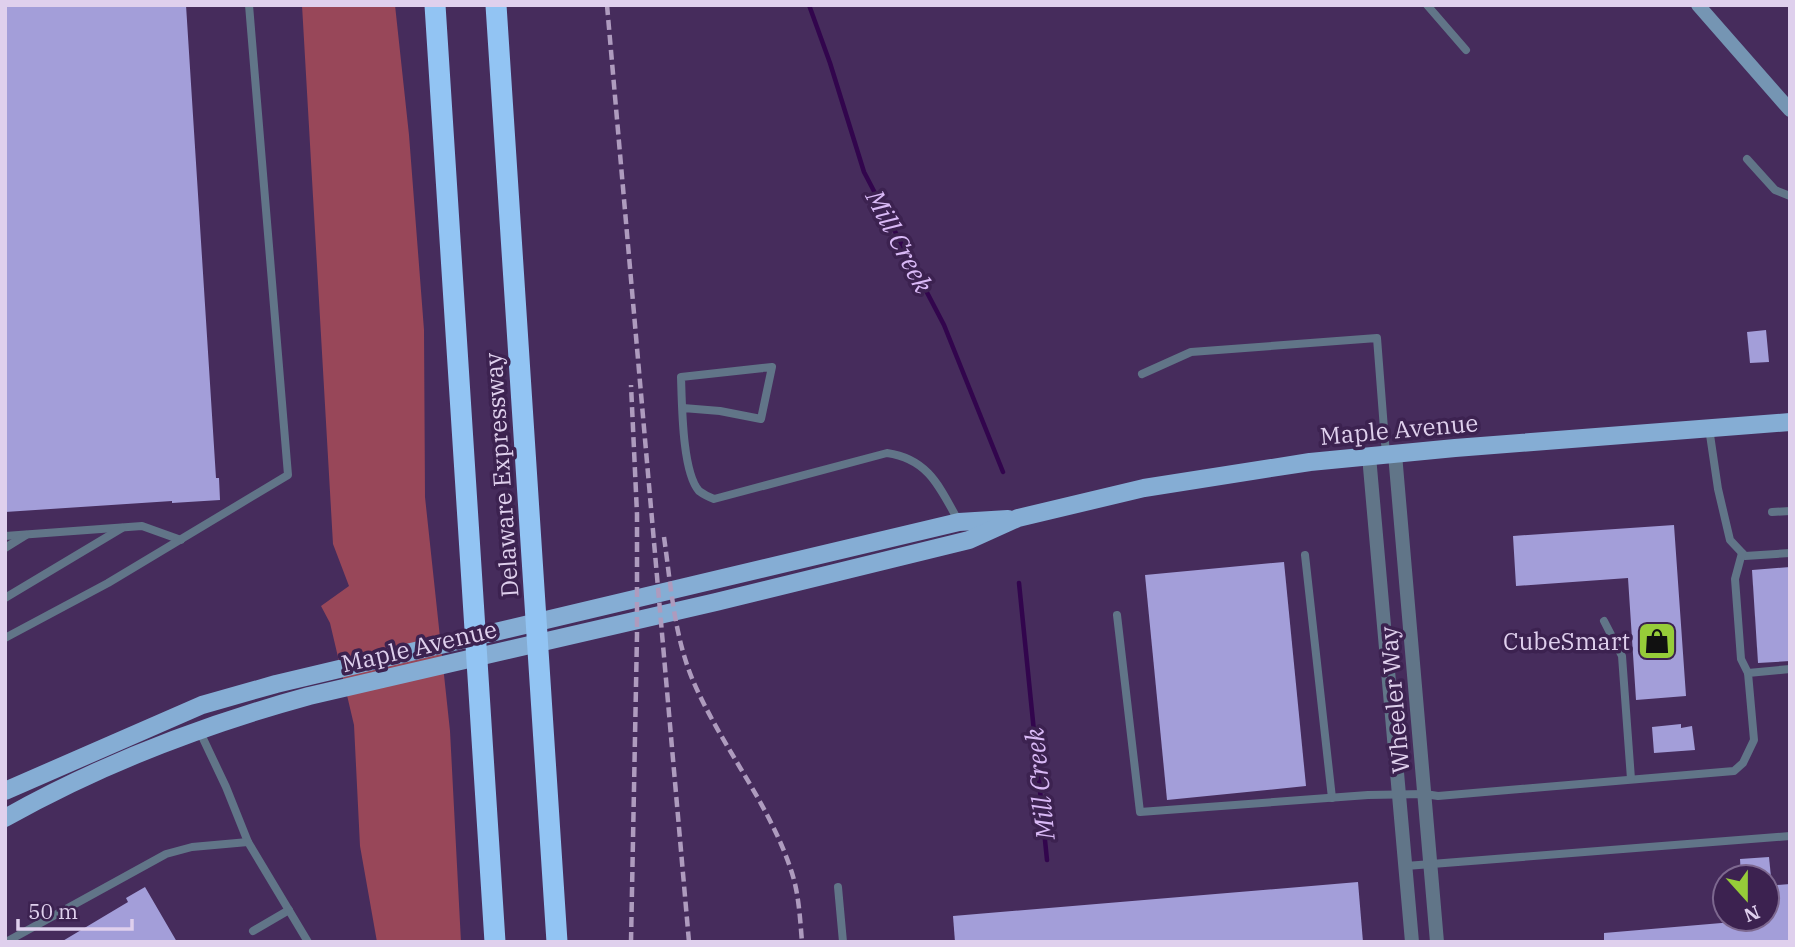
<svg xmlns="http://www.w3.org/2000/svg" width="1795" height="947" viewBox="0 0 1795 947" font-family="'IBM Plex Serif',serif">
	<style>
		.green { fill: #984759 }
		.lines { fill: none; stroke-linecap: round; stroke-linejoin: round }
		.stream { stroke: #32054d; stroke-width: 4.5 }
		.building { fill: #a39ed9 }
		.lane { stroke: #617588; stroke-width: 8 }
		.street { stroke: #617588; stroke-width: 14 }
		.secondary { stroke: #7595b3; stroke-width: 14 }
		.primary { stroke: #85add4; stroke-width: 18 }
		.highway { stroke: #92c4f3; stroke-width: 21 }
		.rail { stroke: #ae9bbe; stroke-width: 4.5; stroke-dasharray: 10 5; stroke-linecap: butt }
		.labels { text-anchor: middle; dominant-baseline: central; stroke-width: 7; stroke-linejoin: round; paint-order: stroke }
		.street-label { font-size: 24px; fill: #dfd0ed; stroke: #3c2250 }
		.poi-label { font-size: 24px; fill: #dfd0ed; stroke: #3c2250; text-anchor: end }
		.water-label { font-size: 26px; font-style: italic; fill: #d9b9f6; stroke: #3c2250 }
	</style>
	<rect width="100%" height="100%" fill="#462c5c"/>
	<polygon class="green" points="302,5 395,5 409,135 424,330 425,497 450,731 461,942 377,942 360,846 354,725 330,623 321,606 349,586 333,544"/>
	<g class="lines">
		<g class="stream">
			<polyline points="809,5 830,63 864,172 944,325 1003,472"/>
			<polyline points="1019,583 1047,860"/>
		</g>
	</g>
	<g class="building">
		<polygon points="5,5 186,5 216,478 219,478 220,500 172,503 172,501 5,512"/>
		<polygon points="1766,330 1769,362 1750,363 1747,332"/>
		<polygon points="1674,525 1686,696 1636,700 1628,578 1516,586 1513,536"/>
		<polygon points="1284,562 1306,786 1167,800 1145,575"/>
		<polygon points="1790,567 1790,661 1758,663 1752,570"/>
		<polygon points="1681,724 1681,728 1692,726 1695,750 1654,753 1652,727"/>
		<polygon points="1769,857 1771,877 1741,877 1740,859"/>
		<polygon points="1358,882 1363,942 955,942 953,916"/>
		<polygon points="1790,884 1790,942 1604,942 1604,933 1745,921 1745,919 1767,919 1767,886"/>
		<polygon points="145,887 177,942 61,942 128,902 126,898"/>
	</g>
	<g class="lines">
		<g class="lane">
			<polyline points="1427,5 1466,50"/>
			<polyline points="1747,159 1775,190 1790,196"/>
			<polyline points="1142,374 1191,352 1377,338 1386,455"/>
			<path d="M 683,408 L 720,411 L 761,419 L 772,367 L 681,377 C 682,403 682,472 699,491 C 703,494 709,497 714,499 L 887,453 C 929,459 940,488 959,522"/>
			<polyline points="1709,428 1718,489 1730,540 1745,556 1790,553"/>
			<polyline points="1772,512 1790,511"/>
			<polyline points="5,536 142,526 181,540"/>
			<polyline points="5,548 26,535"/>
			<polyline points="1742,553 1735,579 1741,659 1748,673"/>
			<polyline points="1305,555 1332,798"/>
			<polyline points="5,598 122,528"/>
			<polyline points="1117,615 1140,812 1368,795 1425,794 1438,796 1734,771 1743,763 1754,740 1748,673 1790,669"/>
			<polyline points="1604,621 1622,656 1631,779"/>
			<polyline points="5,638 108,583 288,475 249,5"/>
			<polyline points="199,730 226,787 248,842"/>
			<polyline points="1406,866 1790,836"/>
			<polyline points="838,887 843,942"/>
			<polyline points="253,931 289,910"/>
			<polyline points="6,942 166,854 192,847 248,842 308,942"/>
		</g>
		<g class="street">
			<polyline points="1395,454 1437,942"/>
			<polyline points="1369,456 1412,942"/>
		</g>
		<polyline class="secondary" points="1698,5 1790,110"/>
		<g class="primary">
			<polyline points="5,791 202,705 276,684 959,522 1008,519"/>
			<path d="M 5,818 C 101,764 203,725 309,696 L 716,602 L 969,540 L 1018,518 L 1144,488 L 1310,462 L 1455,448 L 1790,422"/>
		</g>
		<g class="highway">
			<polyline points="435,5 495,942"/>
			<polyline points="496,5 557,942"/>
		</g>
		<g class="rail">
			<polyline points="607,5 689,942"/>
			<path d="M 664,537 C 671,586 674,637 694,683 C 723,749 770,804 792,873 C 799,895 800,919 802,942"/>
			<polyline points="631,942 637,635 637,514 631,385"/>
		</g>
	</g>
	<defs>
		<g id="shop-square" transform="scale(2.0125)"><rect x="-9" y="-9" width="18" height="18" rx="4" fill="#96cc39" stroke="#3c2250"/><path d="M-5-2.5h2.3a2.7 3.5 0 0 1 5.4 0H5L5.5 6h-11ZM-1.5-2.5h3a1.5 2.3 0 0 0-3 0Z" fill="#111"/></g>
	</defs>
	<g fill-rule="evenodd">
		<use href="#shop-square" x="1657" y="641"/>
	</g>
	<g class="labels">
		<g class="street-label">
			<text transform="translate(1399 429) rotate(-5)">Maple Avenue</text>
			<text transform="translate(501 475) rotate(-94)">Delaware Expressway</text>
			<text transform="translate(419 646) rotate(-13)">Maple Avenue</text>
			<text transform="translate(1394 700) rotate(-95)">Wheeler Way</text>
		</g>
		<g class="poi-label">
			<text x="1630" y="641">CubeSmart</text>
		</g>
		<g class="water-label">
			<text transform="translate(900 241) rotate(62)">Mill Creek</text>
			<text transform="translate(1039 784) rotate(-96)">Mill Creek</text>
		</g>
	</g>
	<rect width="1795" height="947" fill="none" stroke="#dfd0ed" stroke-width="14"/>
	<g transform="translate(1746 898) rotate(159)"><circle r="33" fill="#3c2250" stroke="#7d688f" stroke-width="2"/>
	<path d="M0-5L12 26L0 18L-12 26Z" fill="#96cc39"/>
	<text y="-10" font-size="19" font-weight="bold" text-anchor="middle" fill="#dfd0ed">N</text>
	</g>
	<path d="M18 919v10h114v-10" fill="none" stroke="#dfd0ed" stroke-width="3.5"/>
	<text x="28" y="919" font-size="21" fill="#dfd0ed" stroke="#3c2250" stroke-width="5" paint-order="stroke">50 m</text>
</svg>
